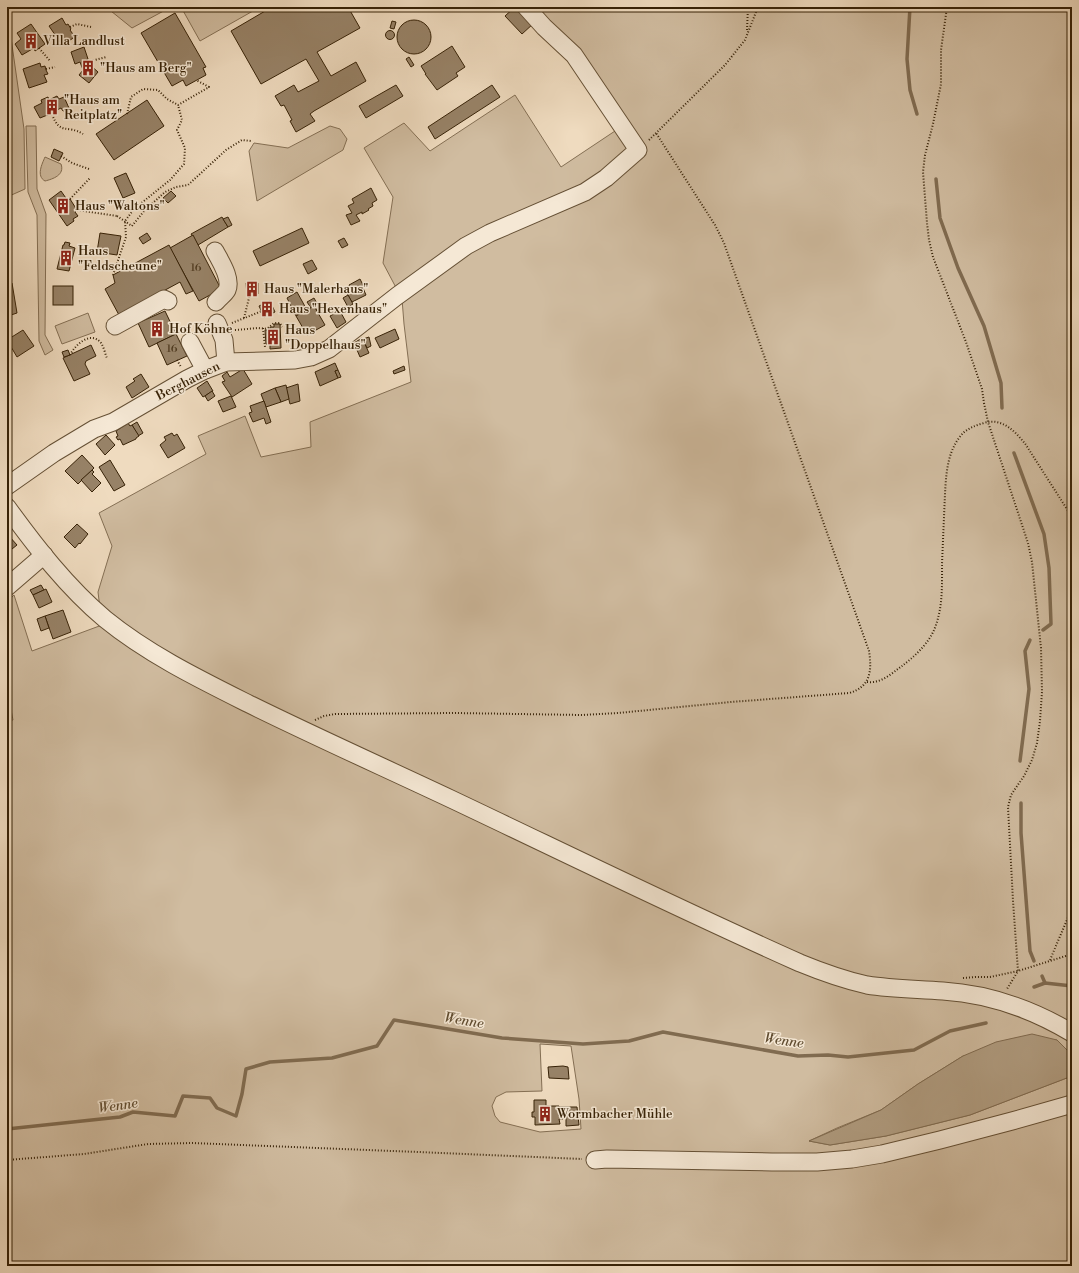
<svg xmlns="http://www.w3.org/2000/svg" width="1079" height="1273" viewBox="0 0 1079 1273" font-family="'Libre Bodoni',serif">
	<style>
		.green { fill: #d0bca0; stroke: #846f54; fill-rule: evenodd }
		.water { fill: #b09c80; stroke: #806b50 }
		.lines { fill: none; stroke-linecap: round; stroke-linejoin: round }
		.stream { stroke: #806b50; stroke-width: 3.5 }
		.building { fill: #978267; stroke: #372207 }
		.minor-casing { stroke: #655035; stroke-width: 19 }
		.path { stroke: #372207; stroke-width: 2; stroke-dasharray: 1 2; stroke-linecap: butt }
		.minor { stroke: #f5e8d5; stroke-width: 17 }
		.path-bridge { stroke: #372207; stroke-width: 2; stroke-dasharray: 1 2; stroke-linecap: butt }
		.labels { text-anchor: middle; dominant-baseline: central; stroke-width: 3; stroke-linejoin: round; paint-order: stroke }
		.number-label { font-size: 11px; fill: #4f3a1f }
		.poi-label { font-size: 13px; fill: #372207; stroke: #f5e8d5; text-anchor: start }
		.street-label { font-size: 13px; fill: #372207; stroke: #f5e8d5 }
		.water-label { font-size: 14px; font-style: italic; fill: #614d31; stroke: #f5e8d5 }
	</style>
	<rect width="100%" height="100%" fill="#efdbbf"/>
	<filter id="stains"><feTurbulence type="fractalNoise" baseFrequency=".005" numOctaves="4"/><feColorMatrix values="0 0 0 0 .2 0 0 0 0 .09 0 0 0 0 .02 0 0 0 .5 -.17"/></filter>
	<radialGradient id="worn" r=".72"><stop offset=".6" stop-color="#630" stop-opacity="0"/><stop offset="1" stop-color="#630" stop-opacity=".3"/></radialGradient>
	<g class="green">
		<polygon points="106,7 171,7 132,28"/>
		<polygon points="181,7 260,7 200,41"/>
		<path d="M 533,7 L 1072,7 L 1072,1055 L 1057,1040 L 963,1056 L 918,1084 L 881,1110 L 837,1128 L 809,1141 L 830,1145 L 886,1136 L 970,1115 L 1072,1076 L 1072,1266 L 7,1266 L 7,721 L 13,720 L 7,689 L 7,602 L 14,595 L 32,651 L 102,625 L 98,592 L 112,546 L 99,513 L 206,454 L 198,436 L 245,416 L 261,457 L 311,447 L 310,422 L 411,382 L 404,324 L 402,299 L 383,263 L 393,197 L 364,148 L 404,123 L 430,151 L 515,95 L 561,167 L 624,125 ZM 540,1044 L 571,1046 L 579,1099 L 581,1129 L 540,1132 L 500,1122 L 495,1116 L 492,1106 L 496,1097 L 506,1092 L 542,1091 Z"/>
		<polygon points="7,10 24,129 25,189 7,197"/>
		<polygon points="26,126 36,126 37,189 46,214 45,335 53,350 45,355 39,341 37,215 28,192"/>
		<polygon points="330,126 340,129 347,139 343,150 257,201 249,151 254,143 288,148"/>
		<path d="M 45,157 L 61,164 C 65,175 53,179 45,181 C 36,176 42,164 45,157 Z"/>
		<polygon points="88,313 95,332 62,344 55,326"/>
	</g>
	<polygon class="water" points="1032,1034 1057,1040 1072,1055 1072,1076 970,1115 886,1136 830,1145 809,1141 881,1110 918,1084 963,1056 996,1042"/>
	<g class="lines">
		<g class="stream">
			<polyline points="910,7 907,59 910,90 917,114"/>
			<polyline points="936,179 940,218 958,268 984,326 1001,383 1002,408"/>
			<polyline points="1014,453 1044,534 1049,568 1051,624 1043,630"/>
			<polyline points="1020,761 1029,689 1025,651 1030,640"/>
			<polyline points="1021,803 1021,833 1030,951 1034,961"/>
			<polyline points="1042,976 1045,983"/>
			<polyline points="1034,987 1045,983 1072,986"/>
			<polyline points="7,1129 120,1117 133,1112 175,1116 183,1096 210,1098 217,1108 236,1116 242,1094 246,1069 270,1062 332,1058 377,1046 394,1020 502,1038 583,1044 629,1041 663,1032 798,1056 828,1055 848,1057 914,1050 950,1031 986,1023"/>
		</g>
	</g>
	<g class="building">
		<polygon points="272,7 348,7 360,28 317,52 331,76 356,62 366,81 314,111 310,114 315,121 296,132 290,121 292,120 284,105 281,106 275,96 294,85 298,92 319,81 306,59 261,84 231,31"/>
		<polygon points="515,7 519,7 534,23 522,34 505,16"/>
		<polygon points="175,13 206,67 203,68 206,75 186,86 183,80 172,86 141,33"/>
		<polygon points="62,18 66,25 68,24 71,29 70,30 75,37 62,45 49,26"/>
		<circle cx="414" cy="37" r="17"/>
		<polygon points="392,21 396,22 394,29 390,28"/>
		<polygon points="31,24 45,44 35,51 34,48 22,55 15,44 21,39 17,33"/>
		<circle cx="390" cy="35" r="4.5"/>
		<polygon points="452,46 465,67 456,73 458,76 437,90 425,74 426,74 421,66"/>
		<polygon points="84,47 88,59 86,60 88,65 89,64 98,72 89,83 79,75 83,70 80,62 75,64 71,52"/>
		<polygon points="409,57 414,65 411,67 406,59"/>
		<polygon points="40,63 41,67 45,66 46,70 48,74 44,75 47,82 29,88 23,69"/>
		<polygon points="396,85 403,96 366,118 359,106"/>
		<polygon points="492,85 500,97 435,139 428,127"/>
		<polygon points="57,96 59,99 64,97 69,108 63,111 61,108 55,111 55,112 40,118 34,107 42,103 41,100 48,97 49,100"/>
		<polygon points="147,100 164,126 114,160 96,134"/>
		<polygon points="54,149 63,153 59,161 51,157"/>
		<polygon points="126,173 135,193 123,198 114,178"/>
		<polygon points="371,188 377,200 372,203 373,206 368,209 369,210 362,214 362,212 356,215 360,221 351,225 346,215 352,213 348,206 354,203 352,199"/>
		<polygon points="61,191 68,201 70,199 77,210 75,212 78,216 73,219 74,221 67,226 49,200"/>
		<polygon points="171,191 176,196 168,203 163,198"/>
		<polygon points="222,217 228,227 198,245 191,234"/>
		<polygon points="228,217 232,225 228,227 223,219"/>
		<polygon points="302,228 309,243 260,266 253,251"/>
		<polygon points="100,233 121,236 117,255 97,252"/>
		<polygon points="147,233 151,239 143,244 139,238"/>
		<polygon points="193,235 221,289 199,301 170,248"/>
		<polygon points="344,238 348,245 342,248 338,241"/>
		<polygon points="65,242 70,243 69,246 75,248 69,271 57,269 63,245 64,245"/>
		<polygon points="169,245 193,291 186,294 180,282 119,315 105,289 115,283 113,275"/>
		<polygon points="312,260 317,269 308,274 303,264"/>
		<polygon points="360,279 364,287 363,288 366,295 352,302 345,290 350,287 349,285"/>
		<polygon points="12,283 17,313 11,315 8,308 7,309 7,284"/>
		<polygon points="246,283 258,283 258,294 247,295"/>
		<rect x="53" y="286" width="20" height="19"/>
		<polygon points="297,292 307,310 296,316 287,298"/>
		<polygon points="348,295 353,304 348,307 343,298"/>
		<polygon points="314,298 320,309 317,311 314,306 311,308 307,302"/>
		<polygon points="270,301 275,312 264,317 259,306"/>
		<polygon points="314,306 325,325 307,335 296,316"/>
		<polygon points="165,311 176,334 149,347 138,323"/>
		<polygon points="340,311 346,322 337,328 330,316"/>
		<polygon points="274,324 280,324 281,348 270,349 270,344 266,344 265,330 270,330 270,327 274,327"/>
		<polygon points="395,329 399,339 380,348 375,338"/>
		<polygon points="23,330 34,346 17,357 7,340"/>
		<polygon points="176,334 187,356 167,365 157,343"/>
		<polygon points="369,337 371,346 367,348 363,339"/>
		<polygon points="362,338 369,353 360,357 354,343"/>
		<polygon points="7,340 11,346 7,349"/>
		<polygon points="91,345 96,356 86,361 85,364 90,374 74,381 63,358"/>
		<polygon points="68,350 70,355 64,357 62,352"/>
		<polygon points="335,363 338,370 335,371 338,378 320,386 315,372"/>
		<polygon points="404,366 405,370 394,374 393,371"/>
		<polygon points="243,369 252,384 232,397 222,382 225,381 222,376 227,372 230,377"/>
		<polygon points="338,370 341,377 338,378 335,371"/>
		<polygon points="141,374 149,387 132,398 126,387 135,381 133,379"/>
		<polygon points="207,381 213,391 203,397 197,388"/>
		<polygon points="298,384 300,401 290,404 286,388"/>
		<polygon points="286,385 289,399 281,402 275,388"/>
		<polygon points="275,388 281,402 266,407 261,394"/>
		<polygon points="212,391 215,396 208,401 205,396"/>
		<polygon points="231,396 236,407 223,412 218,401"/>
		<polygon points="264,401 271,422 266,424 264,418 253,422 249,413 252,412 250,406"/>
		<polygon points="137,422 143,433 138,436 132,425"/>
		<polygon points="128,423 130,426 132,425 139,436 136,438 136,439 123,445 120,439 118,440 116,437 118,436 116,431"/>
		<polygon points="172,433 174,436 177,434 185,448 168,458 160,445 166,440 164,437"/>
		<polygon points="106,435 115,445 105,455 96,444"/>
		<polygon points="82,455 94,468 78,484 65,471"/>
		<polygon points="110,460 125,485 114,491 99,467"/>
		<polygon points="92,470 94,472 92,474 101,483 92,492 81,480"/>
		<polygon points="77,524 88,534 80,544 79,543 75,548 64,537"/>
		<polygon points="9,536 17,545 7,553 7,537"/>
		<polygon points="41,585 44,590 33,595 30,590"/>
		<polygon points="46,589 52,602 39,608 33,595"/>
		<polygon points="63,610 71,632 53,639 45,616"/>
		<polygon points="45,616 49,628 41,631 37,619"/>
		<polygon points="563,1066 568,1067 569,1079 549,1078 548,1067"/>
		<polygon points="534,1100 546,1100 546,1106 559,1106 559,1116 563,1115 563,1119 559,1119 560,1124 535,1125 535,1117 532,1117 532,1112 534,1112"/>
		<polygon points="559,1107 577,1107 579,1125 566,1126 566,1115 559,1116"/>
	</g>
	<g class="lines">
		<g class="minor-casing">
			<g id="minor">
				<path d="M 215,251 C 220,261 232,278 227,290 C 225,294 219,298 216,302"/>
				<polyline points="217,323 224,340 226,362"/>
				<polyline points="115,326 164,299 168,301"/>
				<polyline points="190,342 205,370"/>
				<polyline points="7,486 54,453 94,429 113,422 187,379 205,370 226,362 295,360 311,357 329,349 397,296 466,246 490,233 585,192 606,178 638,150 574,55 544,27 526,7"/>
				<path d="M 7,507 C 36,547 67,587 105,619 C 148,654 199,679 249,704 C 316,737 383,767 451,799 C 567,854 683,911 800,963 C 822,972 844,980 867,985 C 892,989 917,989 943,991 C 989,994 1032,1009 1072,1033"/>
				<polyline points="7,587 44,555"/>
				<polyline points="595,1160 607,1159 772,1162 817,1162 852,1159 882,1154 940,1140 1012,1121 1072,1104"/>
			</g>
		</g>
		<g class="path">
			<polyline points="947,7 941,50 941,84 933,124 925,155 923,172 927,223 929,240 933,257 966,342 982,389 984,403 988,422 1028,543 1032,562 1041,648 1042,692 1040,721 1037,743 1032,760 1024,776 1011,795 1008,807 1013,901 1018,971 1007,989"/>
			<polyline points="1071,7 1072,11"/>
			<polyline points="70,27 77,24 91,27"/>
			<polyline points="747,30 748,7"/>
			<polyline points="39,48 50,61"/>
			<polyline points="87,62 106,57"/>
			<polyline points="46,69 55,67"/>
			<path d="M 52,114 C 60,136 67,124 83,134"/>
			<polyline points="127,114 131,97 143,89 158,90 167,99 178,105 209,87 196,80"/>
			<polyline points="649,140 725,65 745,40 758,7"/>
			<polyline points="61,156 72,163 89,169"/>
			<polyline points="70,199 90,178"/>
			<polyline points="77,210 117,216"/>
			<polyline points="132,226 144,211 165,192 176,187 188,185 226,150 242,140 251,141"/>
			<polyline points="113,275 126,237 125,221 134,209 170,180 184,164 185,148 177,130 182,120 178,105"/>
			<polyline points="244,318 250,294"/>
			<polyline points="232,323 262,311"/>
			<polyline points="263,328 265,347"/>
			<polyline points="268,328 274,323 280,323 282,327"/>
			<polyline points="235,330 258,328 270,329"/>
			<path d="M 70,355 C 75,345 91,330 101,343 C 104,347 105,354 107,358"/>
			<polyline points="177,360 181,367"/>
			<path d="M 867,682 C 881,684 892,673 902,666 C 914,657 928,644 934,630 C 943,609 942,586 942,564 C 943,540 944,517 945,494 C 946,476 947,454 959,438 C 965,429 974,426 984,423 C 1002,417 1016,432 1026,445 L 1072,517"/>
			<path d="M 315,720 L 324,716 L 335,714 L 456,713 L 582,715 L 618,713 L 731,702 L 849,693 C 871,687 872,670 869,651 L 724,243 L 715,225 L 656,133"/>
			<polyline points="1050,960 1072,908"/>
			<polyline points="963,978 975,977 990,977 1018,971 1072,954"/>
			<polyline points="7,1160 84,1154 148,1144 192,1143 418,1152 582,1159"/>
		</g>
		<use href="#minor" class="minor"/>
		<polyline class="path-bridge" points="117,216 132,226"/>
	</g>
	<defs>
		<g id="building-bare" transform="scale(1.2)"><path d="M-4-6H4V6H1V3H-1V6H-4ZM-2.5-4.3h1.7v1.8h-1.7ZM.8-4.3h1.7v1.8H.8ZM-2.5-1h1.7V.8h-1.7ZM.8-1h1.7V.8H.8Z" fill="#8f2418" stroke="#f5e8d5" stroke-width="2.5" paint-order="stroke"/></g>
	</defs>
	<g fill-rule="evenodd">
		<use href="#building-bare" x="31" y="41"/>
		<use href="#building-bare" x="88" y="68"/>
		<use href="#building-bare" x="52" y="107"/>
		<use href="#building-bare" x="63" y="206"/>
		<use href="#building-bare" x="66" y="258"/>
		<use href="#building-bare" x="252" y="289"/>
		<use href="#building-bare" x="267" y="309"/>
		<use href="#building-bare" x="157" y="329"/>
		<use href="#building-bare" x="273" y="337"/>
		<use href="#building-bare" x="545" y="1114"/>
	</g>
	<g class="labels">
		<g class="number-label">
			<text x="196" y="268">16</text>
			<text x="172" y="349">16</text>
		</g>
		<g class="poi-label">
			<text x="43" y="41">Villa Landlust</text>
			<text x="100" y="68">"Haus am Berg"</text>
			<text x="64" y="100">"Haus am<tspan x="64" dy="15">Reitplatz"</tspan></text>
			<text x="75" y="206">Haus "Waltons"</text>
			<text x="78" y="251">Haus<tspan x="78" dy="15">"Feldscheune"</tspan></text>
			<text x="264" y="289">Haus "Malerhaus"</text>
			<text x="279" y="309">Haus "Hexenhaus"</text>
			<text x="169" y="329">Hof Köhne</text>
			<text x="285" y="330">Haus<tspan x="285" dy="15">"Doppelhaus"</tspan></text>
			<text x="557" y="1114">Wormbacher Mühle</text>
		</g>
		<g class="street-label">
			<text transform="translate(188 381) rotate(-27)">Berghausen</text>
		</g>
		<g class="water-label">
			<text transform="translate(464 1021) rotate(9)">Wenne</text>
			<text transform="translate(784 1041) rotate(8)">Wenne</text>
			<text transform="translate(118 1106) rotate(-8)">Wenne</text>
		</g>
	</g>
	<rect width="1079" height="1273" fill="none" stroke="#efdbbf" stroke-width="24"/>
	<rect x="8" y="8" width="1063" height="1257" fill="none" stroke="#372207" stroke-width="2"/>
	<rect x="12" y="12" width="1055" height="1249" fill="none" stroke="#372207"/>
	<rect width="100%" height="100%" filter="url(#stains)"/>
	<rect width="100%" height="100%" fill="url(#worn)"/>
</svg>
